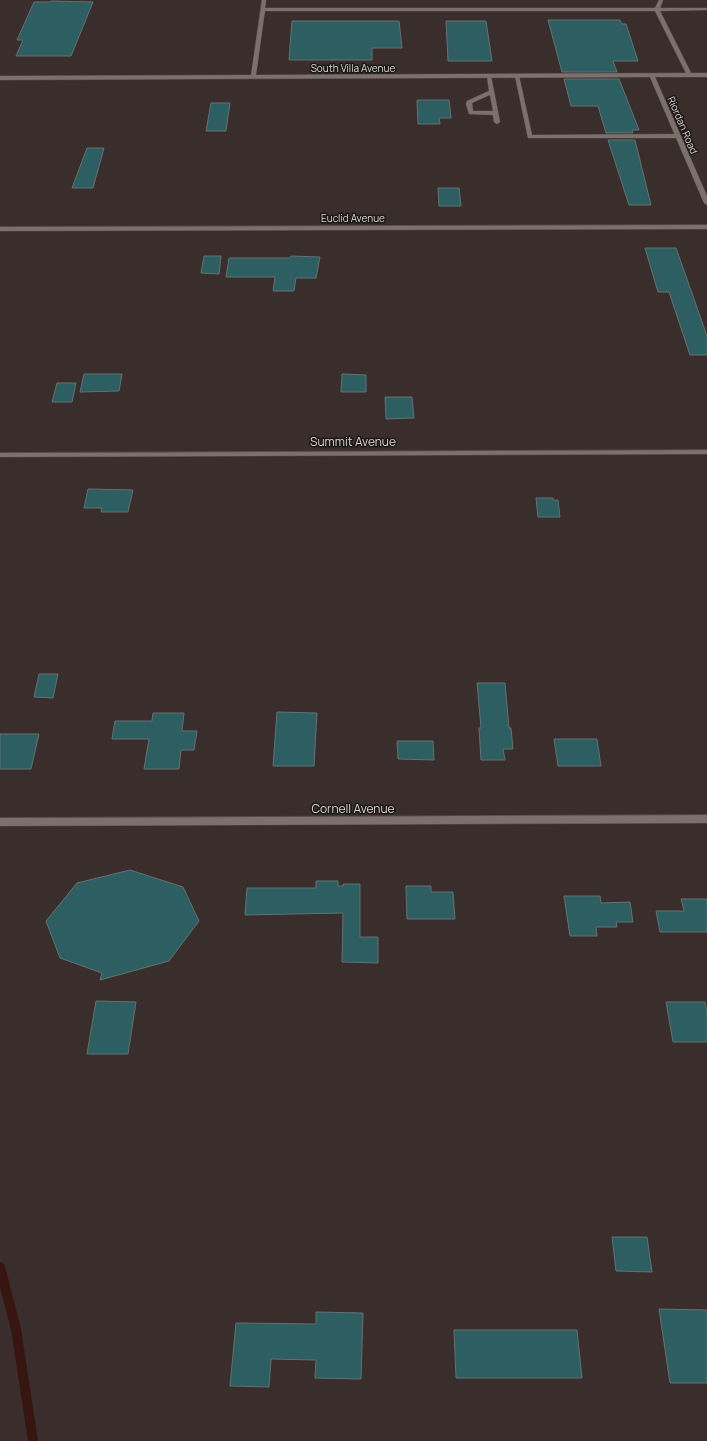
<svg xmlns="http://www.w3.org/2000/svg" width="707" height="1441" viewBox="0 0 707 1441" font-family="Manrope,sans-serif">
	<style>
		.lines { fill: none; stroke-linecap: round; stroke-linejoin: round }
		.stream { stroke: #371611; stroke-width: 10 }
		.building { fill: #2d5e61; stroke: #647171 }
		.service-casing { stroke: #554c4a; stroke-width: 1 }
		.minor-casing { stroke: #554c4a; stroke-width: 1 }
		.service { fill: #7c706e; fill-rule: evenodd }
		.minor { fill: #7c706e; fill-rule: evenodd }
		.labels { text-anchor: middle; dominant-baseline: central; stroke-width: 3; stroke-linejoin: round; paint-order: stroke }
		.far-street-label { font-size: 10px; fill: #dcd6d4; stroke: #1c1817 }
		.street-label { font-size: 12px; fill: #dcd6d4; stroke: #1c1817 }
	</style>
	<rect width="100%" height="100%" fill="#392e2c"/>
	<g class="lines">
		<polyline class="stream" points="0,1267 16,1329 33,1441"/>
	</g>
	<g class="building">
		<polygon points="51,1 93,2 71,56 16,56 23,40 17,40 34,2 50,2"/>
		<polygon points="548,20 620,20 622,24 626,24 638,61 613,61 617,72 562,72"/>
		<polygon points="292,21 399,21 402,48 372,48 372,60 289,60"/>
		<polygon points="446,21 486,21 492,61 448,61"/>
		<polygon points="564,79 619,79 639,130 632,130 633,133 606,133 598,106 571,106"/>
		<polygon points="417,100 449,100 451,118 439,118 440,124 418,124"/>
		<polygon points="211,103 230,103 226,131 206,131"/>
		<polygon points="608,140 635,140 651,205 629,205"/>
		<polygon points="87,148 104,148 93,188 72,188"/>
		<polygon points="438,188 459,188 461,206 439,206"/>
		<polygon points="645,248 676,248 707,336 707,355 690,355 669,292 658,292"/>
		<polygon points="204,256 221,256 219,274 201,273"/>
		<polygon points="291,256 320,257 316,278 296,278 294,291 273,291 275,277 226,277 229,258 290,258"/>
		<polygon points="84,374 122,374 119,391 80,392"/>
		<polygon points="342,374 366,375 366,392 341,392"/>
		<polygon points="57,383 76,383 72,402 52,402"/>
		<polygon points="385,397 412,397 414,418 386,419"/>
		<polygon points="88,489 133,490 128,512 101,512 102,508 84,508"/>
		<polygon points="536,498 553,498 553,500 558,500 560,517 538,517"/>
		<polygon points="39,674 58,674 53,698 34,697"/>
		<polygon points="477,683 505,683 509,728 511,728 513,749 503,749 505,760 481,760 479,728 481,728"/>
		<polygon points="277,712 317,713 314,766 273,766"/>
		<polygon points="153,713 184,713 182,731 197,731 194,750 181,750 179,769 144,769 149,739 112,739 115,721 152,721"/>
		<polygon points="0,734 39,734 31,769 0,769"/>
		<polygon points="554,739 597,739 601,766 558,766"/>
		<polygon points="397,741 433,741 434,760 398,759"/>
		<polygon points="130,870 183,887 199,921 169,961 100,980 102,973 60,958 46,921 77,883"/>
		<polygon points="316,881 338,881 338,886 343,886 343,884 360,884 360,937 378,937 378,963 342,962 343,913 245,915 247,888 316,888"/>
		<polygon points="406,886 431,886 431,892 453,892 455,919 407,919"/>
		<polygon points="564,896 600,896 601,903 630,902 633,922 616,922 617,927 596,927 597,936 570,936"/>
		<polygon points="681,899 707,899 707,932 660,932 656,911 684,911"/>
		<polygon points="96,1001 136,1002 128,1054 87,1054"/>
		<polygon points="666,1002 705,1002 707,1013 707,1042 673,1042"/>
		<polygon points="612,1237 647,1237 652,1272 616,1271"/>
		<polygon points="659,1309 707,1310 707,1383 670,1383"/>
		<polygon points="316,1312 363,1313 361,1379 315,1378 316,1360 271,1359 269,1387 230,1386 236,1323 316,1324"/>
		<polygon points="454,1330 577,1330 582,1378 456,1378"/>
	</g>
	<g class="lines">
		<g class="service-casing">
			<g id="service">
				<path d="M 489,75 L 491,76 L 500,122 L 497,124 L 494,122 L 493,115 L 469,114 L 466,104 L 467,101 L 489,91 L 487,76 ZM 490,95 L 493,111 L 473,111 L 472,103 Z"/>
				<polygon points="517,75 519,76 532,135 678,134 681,136 678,138 528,138 515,76"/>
			</g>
		</g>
		<g class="minor-casing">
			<g id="minor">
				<path d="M 262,0 L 266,0 L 265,8 L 655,8 L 659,0 L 663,0 L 660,8 L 707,8 L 707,10 L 660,11 L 691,73 L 707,73 L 707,77 L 655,77 L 707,196 L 707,205 L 704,203 L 650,77 L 0,80 L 0,76 L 251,75 ZM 265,11 L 655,11 L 686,73 L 256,75 Z"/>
				<polygon points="707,225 707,229 0,231 0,227"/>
				<polygon points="707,450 707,454 0,457 0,453"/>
				<polygon points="707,815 707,823 0,826 0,818"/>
			</g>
		</g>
		<use href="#service" class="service"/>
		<use href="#minor" class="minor"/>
	</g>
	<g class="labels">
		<g class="far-street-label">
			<text x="353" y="68">South Villa Avenue</text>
			<text transform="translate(683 125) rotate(67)">Riordan Road</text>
			<text x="353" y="218">Euclid Avenue</text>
		</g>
		<g class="street-label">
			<text x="353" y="441">Summit Avenue</text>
			<text x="353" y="808">Cornell Avenue</text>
		</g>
	</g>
</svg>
